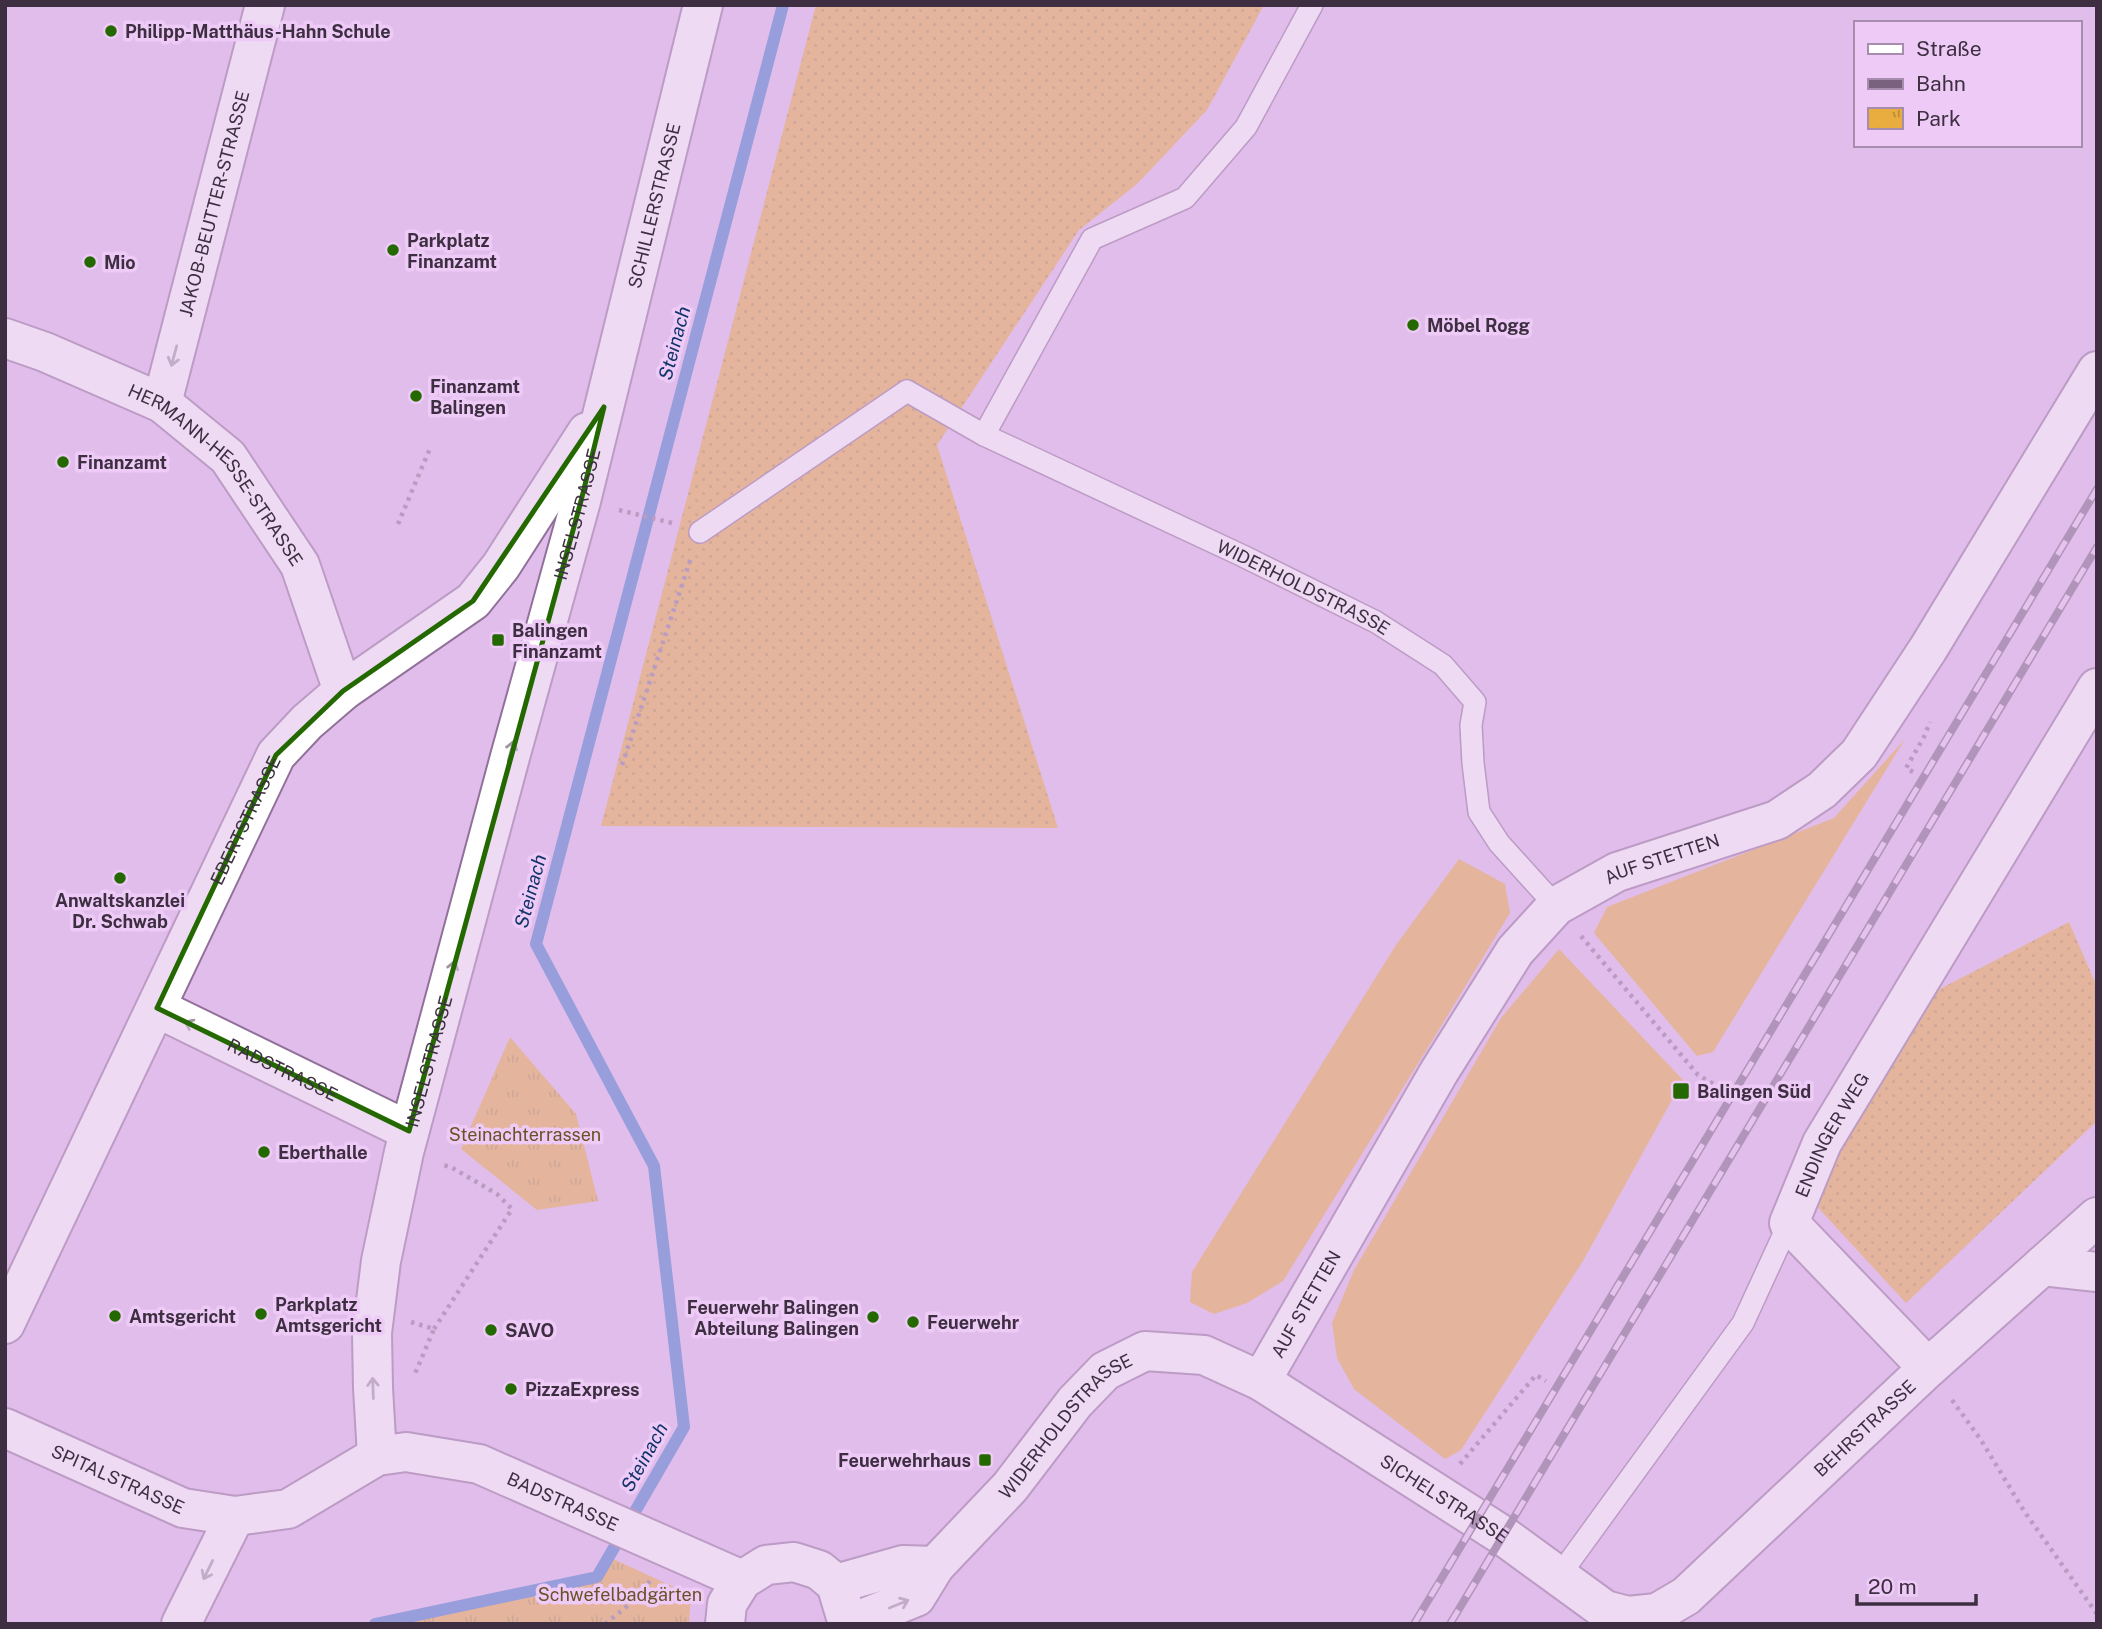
<svg xmlns="http://www.w3.org/2000/svg" width="2102" height="1629" viewBox="0 0 2102 1629" font-family="'Public Sans',sans-serif">
	<style>
		.grass { fill: #e8ac3f }
		.park { fill: url(#park-tufts) }
		.garden { fill: url(#garden-dots) }
		.lines { fill: none; stroke-linecap: round; stroke-linejoin: round }
		.stream { stroke: #4076c9; stroke-width: 12 }
		.lane-casing { stroke: #91719a; stroke-width: 24 }
		.street-casing { stroke: #91719a; stroke-width: 42 }
		.secondary-casing { stroke: #91719a; stroke-width: 42 }
		.path { stroke: #8c7493; stroke-width: 4.5; stroke-dasharray: 3.5 5; stroke-linecap: butt }
		.lane { stroke: #fff; stroke-width: 21 }
		.street { stroke: #fff; stroke-width: 38 }
		.secondary { stroke: #fff; stroke-width: 38 }
		.rail-casing { stroke: #78627e; stroke-width: 8 }
		.rail { stroke: #eecaf7; stroke-width: 5; stroke-dasharray: 16; stroke-linecap: butt }
		.oneway { stroke: #9e97a0 }
		.marked { fill: none; stroke: #246900; stroke-width: 5; stroke-linejoin: round }
		.poi-dot { fill: #246900; stroke: #eecaf7; stroke-width: 2.5 }
		.labels { text-anchor: middle; dominant-baseline: central; stroke-width: 7; stroke-linejoin: round; paint-order: stroke }
		.poi-label { font-size: 18px; font-weight: bold; fill: #3d2f41; stroke: #eecaf7; text-anchor: start }
		.street-label { font-size: 18px; fill: #3d2f41; stroke: #eecaf7 }
		.park-label { font-size: 18px; fill: #6a5126; stroke: #eecaf7 }
		.water-label { font-size: 19px; font-style: italic; fill: #10346a; stroke: #eecaf7 }
	</style>
	<defs>
		<pattern id="park-tufts" width="24" height="20" patternUnits="userSpaceOnUse" patternTransform="scale(1.75)"><rect width="24" height="20" fill="#e8ac3f"/><path d="M3 7l-1-3M5 7V3M7 7l1-3M15 17l-1-3M17 17v-4M19 17l1-3" fill="none" stroke="#bd8c36"/></pattern>
		<pattern id="garden-dots" width="8" height="8" patternUnits="userSpaceOnUse" patternTransform="scale(1.75)"><rect width="8" height="8" fill="#e8ac3f"/><path d="M2 2h.1M6 6h.1" fill="none" stroke="#bd8c36" stroke-width="1.8" stroke-linecap="round"/></pattern>
	</defs>
	<rect width="100%" height="100%" fill="#e0bdea"/>
	<g class="grass">
		<polygon points="1905,739 1713,1052 1697,1056 1594,933 1607,907 1834,818"/>
		<polygon points="1459,859 1505,884 1510,913 1432,1041 1283,1281 1247,1303 1214,1314 1190,1302 1192,1272 1396,945"/>
		<polygon points="1559,949 1683,1080 1583,1261 1461,1450 1445,1459 1354,1389 1337,1358 1332,1323 1354,1270 1501,1018"/>
	</g>
	<g class="park">
		<polygon points="510,1037 576,1114 598,1201 537,1210 461,1149"/>
		<polygon points="609,1557 691,1595 689,1624 375,1624 597,1578"/>
	</g>
	<g class="garden">
		<polygon points="816,5 1264,5 1207,110 1137,184 1079,230 937,445 1058,828 601,826"/>
		<polygon points="2069,922 2097,987 2097,1121 1906,1303 1811,1200 1833,1158 1938,990"/>
	</g>
	<g class="lines">
		<polyline class="stream" points="375,1624 597,1577 684,1427 654,1166 536,944 783,5"/>
		<g class="lane-casing">
			<g id="lane">
				<polyline points="984,435 1092,239 1185,198 1246,127 1312,5"/>
				<path id="s1" d="M 700,532 L 907,391 L 984,435 L 1243,556 L 1376,622 L 1443,665 L 1475,702 L 1471,725 L 1473,763 L 1479,812 L 1499,843 L 1556,906"/>
				<polyline points="1559,1576 1743,1323 1789,1223"/>
			</g>
		</g>
		<g class="street-casing">
			<g id="street">
				<path id="s2" d="M 5,338 L 45,352 L 162,403 L 228,457 L 300,565 L 343,691"/>
				<path id="s3" d="M 162,403 L 265,5"/>
				<path id="s4" d="M 157,1008 L 409,1131"/>
				<polyline points="2042,1266 2097,1272"/>
				<path id="s5" d="M 5,1324 L 276,755 L 307,722 L 343,691 L 473,601 L 501,566 L 587,432"/>
				<path id="s6" d="M 1928,1368 L 1789,1223 L 1822,1143 L 2097,688"/>
				<path id="s7" d="M 377,1456 L 373,1388 L 372,1333 L 381,1261 L 404,1152 L 510,757 L 581,501 L 703,5"/>
				<path id="s8" d="M 1628,1616 L 1657,1613 L 1686,1596 L 1928,1368 L 2097,1217"/>
				<polyline points="181,1624 235,1516"/>
			</g>
		</g>
		<g class="secondary-casing">
			<g id="secondary">
				<path id="s9" d="M 1261,1381 L 1439,1072 L 1515,951 L 1556,906 L 1617,872 L 1777,820 L 1822,790 L 1859,754 L 1928,649 L 2097,371"/>
				<path id="s10" d="M 5,1428 L 183,1508 L 235,1516 L 288,1509 L 377,1456 L 406,1452 L 479,1464 L 742,1580"/>
				<polyline points="836,1584 903,1565 935,1566"/>
				<polyline points="725,1624 727,1604 742,1580 766,1565 794,1562 819,1570 836,1584 848,1624"/>
				<path id="s11" d="M 849,1624 L 916,1597 L 935,1566 L 1010,1487 L 1075,1402 L 1105,1371 L 1145,1351 L 1204,1355 L 1261,1381 L 1502,1535 L 1605,1610 L 1628,1616 L 1627,1624"/>
			</g>
		</g>
		<g class="path">
			<polyline points="619,510 672,523"/>
			<polyline points="398,524 431,446"/>
			<polyline points="622,765 691,558"/>
			<polyline points="1913,772 1906,768 1924,737 1930,722"/>
			<polyline points="1581,936 1698,1075 1722,1089"/>
			<polyline points="411,1322 434,1329 414,1376"/>
			<polyline points="434,1329 512,1209 497,1194 451,1167 443,1165"/>
			<polyline points="1952,1400 1981,1440 2024,1511 2097,1614"/>
			<polyline points="1460,1464 1536,1375 1546,1381"/>
			<polyline points="605,1624 625,1608 650,1581"/>
		</g>
		<use href="#lane" class="lane"/>
		<use href="#street" class="street"/>
		<use href="#secondary" class="secondary"/>
		<g class="rail-casing">
			<g id="rail">
				<polyline points="1414,1624 2097,489"/>
				<polyline points="1450,1624 2097,547"/>
			</g>
		</g>
		<use href="#rail" class="rail"/>
	</g>
	<defs><path id="oneway-shaft" d="M-6 0H5M1.5-3L5.5 0L1.5 3" fill="none" stroke-width="1.6" stroke-linecap="round" stroke-linejoin="round" transform="scale(1.75)"/></defs>
	<g class="oneway">
		<use href="#oneway-shaft" transform="translate(174 356) rotate(105)"/>
		<use href="#oneway-shaft" transform="translate(511 751) rotate(-75)"/>
		<use href="#oneway-shaft" transform="translate(452 971) rotate(-75)"/>
		<use href="#oneway-shaft" transform="translate(194 1026) rotate(-154)"/>
		<use href="#oneway-shaft" transform="translate(373 1388) rotate(-92)"/>
		<use href="#oneway-shaft" transform="translate(208 1570) rotate(116)"/>
		<use href="#oneway-shaft" transform="translate(899 1604) rotate(-22)"/>
	</g>
	<path d="M0 0H2102V1629H0ZM 604,407 L 581,501 L 409,1131 L 157,1008 L 276,755 L 343,691 L 473,601 Z" fill="#e0bdea" fill-opacity=".55" fill-rule="evenodd"/>
	<path class="marked" d="M 604,407 L 581,501 L 409,1131 L 157,1008 L 276,755 L 343,691 L 473,601 Z"/>
	<g class="poi-dot">
		<circle cx="111" cy="31" r="7"/>
		<circle cx="393" cy="250" r="7"/>
		<circle cx="90" cy="262" r="7"/>
		<circle cx="1413" cy="325" r="7"/>
		<circle cx="416" cy="396" r="7"/>
		<circle cx="63" cy="462" r="7"/>
		<rect x="491" y="633" width="14" height="14" rx="3.5"/>
		<circle cx="120" cy="878" r="7"/>
		<rect x="1672" y="1082" width="18" height="18" rx="3.5"/>
		<circle cx="264" cy="1152" r="7"/>
		<circle cx="261" cy="1314" r="7"/>
		<circle cx="115" cy="1316" r="7"/>
		<circle cx="873" cy="1317" r="7"/>
		<circle cx="913" cy="1322" r="7"/>
		<circle cx="491" cy="1330" r="7"/>
		<circle cx="511" cy="1389" r="7"/>
		<rect x="978" y="1453" width="14" height="14" rx="3.5"/>
	</g>
	<g class="labels">
		<g class="poi-label">
			<text x="125" y="31">Philipp-Matthäus-Hahn Schule</text>
			<text x="407" y="240">Parkplatz<tspan x="407" dy="21">Finanzamt</tspan></text>
			<text x="104" y="262">Mio</text>
			<text x="1427" y="325">Möbel Rogg</text>
			<text x="430" y="386">Finanzamt<tspan x="430" dy="21">Balingen</tspan></text>
			<text x="77" y="462">Finanzamt</text>
			<text x="512" y="630">Balingen<tspan x="512" dy="21">Finanzamt</tspan></text>
			<text x="120" y="900" text-anchor="middle">Anwaltskanzlei<tspan x="120" dy="21">Dr. Schwab</tspan></text>
			<text x="1697" y="1091">Balingen Süd</text>
			<text x="278" y="1152">Eberthalle</text>
			<text x="275" y="1304">Parkplatz<tspan x="275" dy="21">Amtsgericht</tspan></text>
			<text x="859" y="1307" text-anchor="end">Feuerwehr Balingen<tspan x="859" dy="21">Abteilung Balingen</tspan></text>
			<text x="129" y="1316">Amtsgericht</text>
			<text x="927" y="1322">Feuerwehr</text>
			<text x="505" y="1330">SAVO</text>
			<text x="525" y="1389">PizzaExpress</text>
			<text x="971" y="1460" text-anchor="end">Feuerwehrhaus</text>
		</g>
		<g class="street-label">
			<text stroke="none"><textPath href="#s3" startOffset="206">JAKOB-BEUTTER-STRASSE</textPath></text>
			<text stroke="none"><textPath href="#s7" startOffset="1286">SCHILLERSTRASSE</textPath></text>
			<text stroke="none"><textPath href="#s2" startOffset="259">HERMANN-HESSE-STRASSE</textPath></text>
			<text stroke="none"><textPath href="#s7" startOffset="968">INSELSTRASSE</textPath></text>
			<text stroke="none"><textPath href="#s1" startOffset="693">WIDERHOLDSTRASSE</textPath></text>
			<text stroke="none"><textPath href="#s5" startOffset="558">EBERTSTRASSE</textPath></text>
			<text stroke="none"><textPath href="#s9" startOffset="677">AUF STETTEN</textPath></text>
			<text stroke="none"><textPath href="#s7" startOffset="401">INSELSTRASSE</textPath></text>
			<text stroke="none"><textPath href="#s4" startOffset="140">RADSTRASSE</textPath></text>
			<text stroke="none"><textPath href="#s6" startOffset="299">ENDINGER WEG</textPath></text>
			<text stroke="none"><textPath href="#s9" startOffset="89">AUF STETTEN</textPath></text>
			<text stroke="none"><textPath href="#s11" startOffset="301">WIDERHOLDSTRASSE</textPath></text>
			<text stroke="none"><textPath href="#s8" startOffset="308">BEHRSTRASSE</textPath></text>
			<text stroke="none"><textPath href="#s10" startOffset="124">SPITALSTRASSE</textPath></text>
			<text stroke="none"><textPath href="#s11" startOffset="752">SICHELSTRASSE</textPath></text>
			<text stroke="none"><textPath href="#s10" startOffset="600">BADSTRASSE</textPath></text>
		</g>
		<g class="park-label">
			<text x="525" y="1134">Steinachterrassen</text>
			<text x="620" y="1594">Schwefelbadgärten</text>
		</g>
		<g class="water-label">
			<text transform="translate(674 343) rotate(-75)">Steinach</text>
			<text transform="translate(530 891) rotate(-75)">Steinach</text>
			<text transform="translate(644 1457) rotate(-61)">Steinach</text>
		</g>
	</g>
	<rect width="2102" height="1629" fill="none" stroke="#3d2f41" stroke-width="14"/>
	<rect x="1854" y="21" width="228" height="126" fill="#eecaf7" stroke="#a78cae" stroke-width="2"/>
	<rect x="1868" y="44" width="35" height="10" fill="#ffffff" stroke="#a78cae" stroke-width="2"/>
	<text x="1916" y="56" font-size="21" fill="#3d2f41">Straße</text>
	<rect x="1868" y="79" width="35" height="10" fill="#78627e" stroke="#a78cae" stroke-width="2"/>
	<text x="1916" y="91" font-size="21" fill="#3d2f41">Bahn</text>
	<rect x="1868" y="108" width="35" height="21" fill="url(#park-tufts)" stroke="#a78cae" stroke-width="2"/>
	<text x="1916" y="126" font-size="21" fill="#3d2f41">Park</text>
	<path d="M1857 1594v10h119v-10" fill="none" stroke="#3d2f41" stroke-width="3.5"/>
	<text x="1868" y="1594" font-size="21" fill="#3d2f41" stroke="#eecaf7" stroke-width="5" paint-order="stroke">20 m</text>
</svg>
